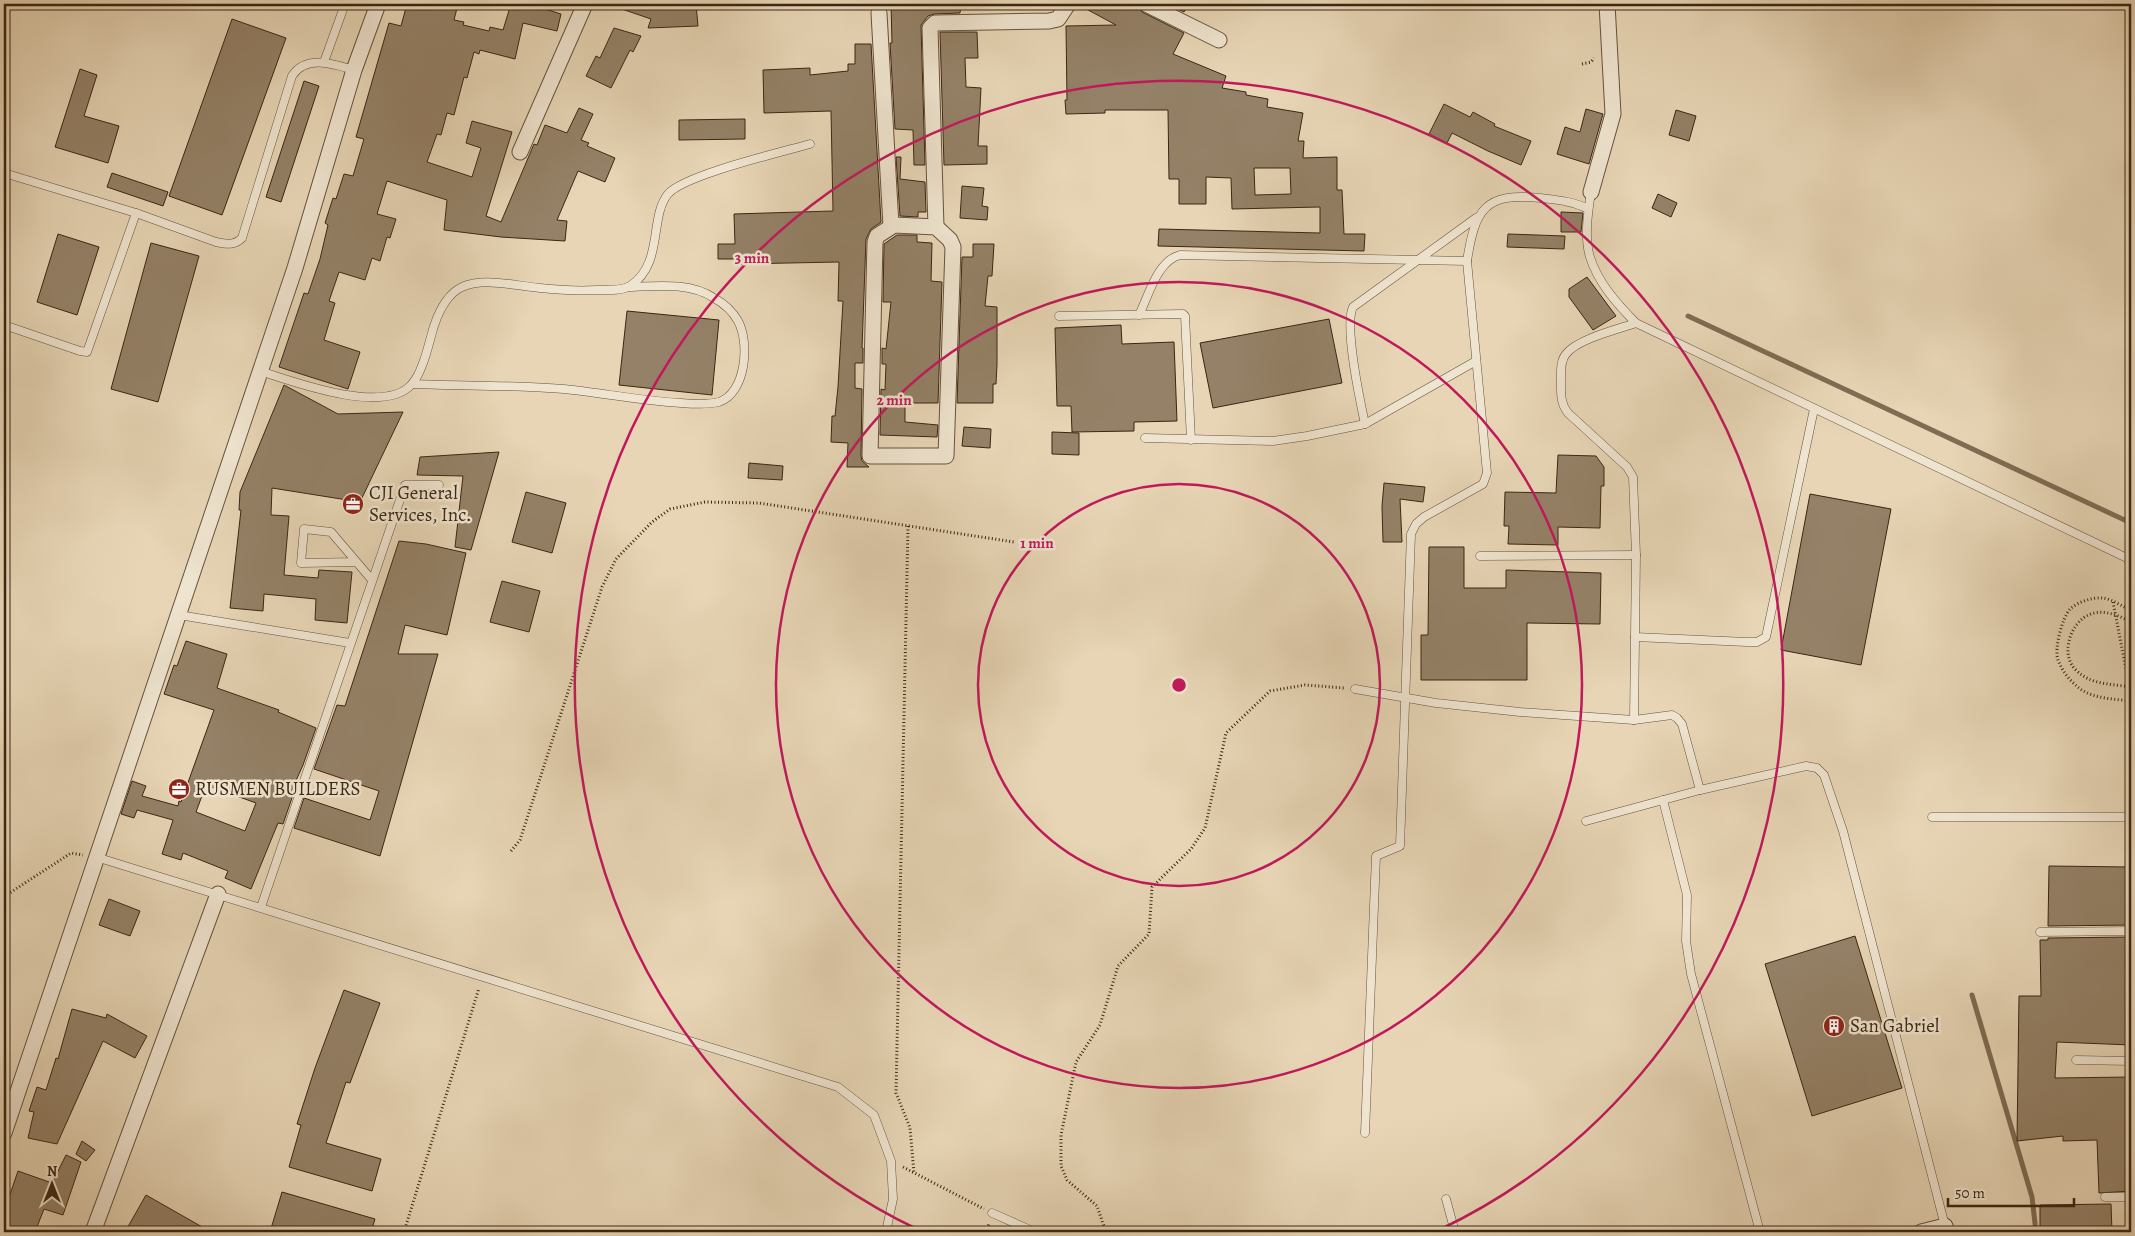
<svg xmlns="http://www.w3.org/2000/svg" width="2135" height="1236" viewBox="0 0 2135 1236" font-family="Alegreya,serif">
	<style>
		.lines { fill: none; stroke-linecap: round; stroke-linejoin: round }
		.stream { stroke: #7f6c53; stroke-width: 5 }
		.building { fill: #948167; stroke: #3b2613; fill-rule: evenodd }
		.service-casing { stroke: #66523c; stroke-width: 9 }
		.minor-casing { stroke: #66523c; stroke-width: 17 }
		.path { stroke: #3b2613; stroke-width: 3; stroke-dasharray: 1 2.5; stroke-linecap: butt }
		.service { stroke: #efe4cf; stroke-width: 8 }
		.minor { stroke: #efe4cf; stroke-width: 15 }
		.ring { fill: none; stroke: #c2185b; stroke-width: 2.5 }
		.labels { text-anchor: middle; dominant-baseline: central; stroke-width: 5; stroke-linejoin: round; paint-order: stroke }
		.poi-label { font-size: 19px; fill: #3b2613; stroke: #efe4cf; text-anchor: start }
		.centre { fill: #c2185b; stroke: #efe4cf; stroke-width: 2.5 }
		.ring-label { font-size: 15px; text-anchor: middle; font-weight: bold; fill: #c2185b; stroke: #efe4cf; stroke-width: 5; stroke-linejoin: round; paint-order: stroke }
	</style>
	<rect width="100%" height="100%" fill="#e7d5b5"/>
	<filter id="stains"><feTurbulence type="fractalNoise" baseFrequency=".004" numOctaves="4"/><feColorMatrix values="0 0 0 0 .2 0 0 0 0 .09 0 0 0 0 .02 0 0 0 .5 -.17"/></filter>
	<radialGradient id="worn" r=".72"><stop offset=".6" stop-color="#630" stop-opacity="0"/><stop offset="1" stop-color="#630" stop-opacity=".3"/></radialGradient>
	<g class="lines">
		<g class="stream">
			<polyline points="1688,316 2131,523"/>
			<polyline points="1972,995 2032,1197 2036,1232"/>
		</g>
	</g>
	<g class="building">
		<polygon points="407,4 458,4 454,20 464,22 463,25 489,31 490,27 503,30 511,4 546,4 545,9 561,14 557,31 523,23 515,59 480,50 479,54 474,52 467,78 464,77 454,115 447,113 441,135 437,134 427,162 472,177 481,148 466,143 472,121 512,132 486,216 501,222 534,144 537,145 545,125 567,133 579,108 593,114 581,140 589,143 587,146 615,158 605,182 578,171 557,220 567,221 565,241 501,237 444,230 447,200 387,181 377,214 396,219 390,238 387,237 380,261 372,258 365,280 339,272 329,301 335,303 324,340 360,352 348,389 279,367 304,293 308,294 320,259 328,225 325,223 333,198 336,199 344,174 353,176 364,139 356,137 389,23 401,26"/>
		<polygon points="614,4 696,4 698,26 648,28 651,19 613,6"/>
		<polygon points="891,4 961,4 960,13 934,14 928,16 921,25 925,165 914,165 913,130 895,129 890,43 892,43"/>
		<path d="M 1077,4 L 1137,4 L 1142,12 L 1184,33 L 1173,54 L 1226,76 L 1222,88 L 1246,92 L 1246,95 L 1268,99 L 1267,107 L 1303,113 L 1298,141 L 1304,141 L 1303,158 L 1337,157 L 1337,190 L 1342,190 L 1344,234 L 1365,234 L 1364,251 L 1158,246 L 1159,229 L 1320,233 L 1320,207 L 1232,209 L 1231,178 L 1206,177 L 1206,204 L 1179,204 L 1179,179 L 1169,179 L 1168,110 L 1105,110 L 1105,113 L 1066,114 L 1065,100 L 1067,100 L 1066,26 L 1116,25 ZM 1254,168 L 1290,168 L 1291,194 L 1255,195 Z"/>
		<polygon points="1167,4 1188,4 1184,12"/>
		<polygon points="232,19 286,38 222,215 169,196"/>
		<polygon points="614,28 641,36 633,52 630,50 611,88 586,76 596,56 600,58"/>
		<polygon points="940,32 977,32 978,58 965,58 966,87 981,88 978,146 987,146 987,164 944,165"/>
		<polygon points="855,44 871,44 881,222 871,229 866,239 862,348 863,348 863,363 855,363 855,388 862,389 861,456 862,461 869,467 847,467 848,443 831,442 832,416 835,416 838,387 843,301 838,301 839,262 739,264 739,259 718,259 718,244 735,244 734,214 833,211 831,111 764,113 763,70 810,68 810,75 848,71 848,64 855,64"/>
		<polygon points="80,69 97,75 84,116 119,126 108,163 55,147"/>
		<polygon points="304,81 319,86 281,202 266,197"/>
		<polygon points="1444,104 1470,117 1473,112 1495,124 1494,126 1531,141 1521,165 1488,151 1452,133 1447,143 1429,134"/>
		<polygon points="1586,109 1603,114 1589,164 1557,154 1565,127 1580,132"/>
		<polygon points="1676,110 1696,116 1689,141 1669,135"/>
		<polygon points="745,119 745,139 679,140 679,120"/>
		<polygon points="896,157 901,157 900,179 925,182 926,212 918,212 918,217 900,216"/>
		<polygon points="112,173 168,192 163,206 107,187"/>
		<polygon points="962,186 984,188 982,206 988,207 987,220 960,218"/>
		<polygon points="1658,194 1677,203 1671,217 1652,208"/>
		<polygon points="1561,212 1583,213 1581,232 1561,232"/>
		<polygon points="58,234 99,247 77,315 37,302"/>
		<polygon points="1508,234 1565,236 1564,249 1507,247"/>
		<polygon points="897,235 917,235 917,242 932,243 931,281 942,282 938,403 905,403 905,422 938,425 937,437 880,435 881,389 885,390 886,364 882,364 882,348 886,349 891,302 883,302 884,244"/>
		<polygon points="151,243 199,256 158,402 111,389"/>
		<polygon points="973,244 994,244 992,276 988,276 985,306 997,307 997,364 996,384 993,384 993,403 957,403 962,257 973,257"/>
		<polygon points="1587,277 1616,316 1593,330 1569,297 1569,289"/>
		<polygon points="627,311 719,320 712,395 619,385"/>
		<polygon points="1329,319 1342,383 1213,408 1200,343"/>
		<polygon points="1121,325 1122,344 1174,342 1177,421 1134,422 1134,431 1072,432 1071,406 1057,406 1055,328"/>
		<polygon points="284,385 338,414 403,412 360,502 272,488 271,515 289,516 284,575 318,578 319,570 352,572 347,623 315,620 316,599 264,594 263,611 230,608 241,510 239,510 240,492"/>
		<polygon points="964,427 991,429 990,448 962,446"/>
		<polygon points="1052,432 1079,433 1079,455 1052,454"/>
		<polygon points="499,452 471,550 455,547 463,476 417,475 420,457"/>
		<polygon points="1558,455 1596,456 1604,467 1604,486 1601,486 1600,528 1558,527 1558,545 1508,544 1509,526 1504,526 1505,492 1556,493"/>
		<polygon points="749,463 783,466 782,480 748,478"/>
		<polygon points="1384,483 1425,487 1423,502 1400,499 1402,542 1383,542 1382,506"/>
		<polygon points="526,492 566,503 552,553 512,542"/>
		<polygon points="1810,494 1891,509 1861,665 1781,650"/>
		<polygon points="399,541 426,544 466,553 447,635 405,625 398,654 438,654 380,856 294,828 304,798 370,820 379,791 314,769 337,705 345,706"/>
		<polygon points="1429,547 1464,547 1464,588 1506,588 1506,570 1601,573 1600,624 1527,623 1527,680 1421,680 1421,635 1428,635"/>
		<polygon points="502,581 540,591 529,632 490,622"/>
		<path d="M 186,641 L 227,654 L 217,688 L 279,710 L 278,712 L 316,728 L 303,765 L 290,794 L 293,795 L 283,824 L 278,823 L 251,889 L 225,878 L 228,871 L 183,853 L 181,860 L 162,854 L 173,820 L 137,810 L 134,818 L 121,814 L 132,781 L 146,786 L 142,796 L 178,806 L 179,801 L 181,802 L 214,710 L 164,694 L 174,665 L 177,666 ZM 206,785 L 256,803 L 245,831 L 196,812 Z"/>
		<polygon points="2049,866 2131,867 2131,925 2048,926"/>
		<polygon points="109,899 140,911 130,936 99,925"/>
		<polygon points="1855,936 1902,1088 1812,1116 1765,964"/>
		<polygon points="2131,937 2131,1045 2057,1042 2055,1078 2131,1077 2131,1191 2099,1193 2097,1140 2063,1141 2063,1136 2017,1141 2019,996 2041,996 2040,940 2048,940 2048,938"/>
		<polygon points="344,990 380,1003 350,1083 346,1082 326,1143 381,1159 372,1191 289,1167 301,1125 297,1124 315,1068"/>
		<polygon points="72,1009 106,1018 107,1014 147,1036 135,1058 103,1041 57,1144 28,1138 34,1112 29,1111 37,1087 46,1090 56,1058 58,1059"/>
		<polygon points="82,1141 95,1150 86,1161 76,1154"/>
		<polygon points="66,1155 81,1162 63,1215 44,1209 35,1232 18,1232 4,1227 4,1212 18,1171 52,1183"/>
		<polygon points="282,1192 375,1219 371,1232 270,1232"/>
		<polygon points="146,1195 211,1232 125,1232"/>
		<polygon points="2111,1204 2112,1232 2040,1232 2040,1205"/>
	</g>
	<g class="lines">
		<g class="service-casing">
			<g id="service">
				<polyline points="324,62 345,4"/>
				<path d="M 4,173 L 136,213 L 216,242 C 226,244 234,246 242,238 L 292,76 C 306,54 334,64 354,70"/>
				<path d="M 1591,192 C 1588,212 1584,238 1590,257 C 1598,283 1618,305 1636,323 L 2131,560"/>
				<path d="M 1139,315 C 1149,295 1157,261 1180,255 L 1467,261"/>
				<polyline points="1059,316 1183,314 1185,316 1191,440"/>
				<polyline points="4,325 80,351 87,352 136,213"/>
				<path d="M 260,371 C 294,382 383,415 411,385 C 423,373 429,342 434,326 C 439,311 447,294 462,287 C 485,277 516,286 540,288 C 559,290 578,291 597,290 C 607,290 622,291 630,286 C 664,264 649,217 668,194 C 684,175 782,152 810,144"/>
				<path d="M 413,384 C 463,386 514,385 564,389 C 603,393 642,401 681,403 C 693,404 707,405 719,402 C 746,393 750,343 738,321 C 733,312 723,303 714,298 C 690,282 657,286 629,287"/>
				<path d="M 1365,424 C 1360,401 1344,325 1353,307 L 1476,218"/>
				<polyline points="1145,438 1273,441 1307,436 1365,424 1476,361"/>
				<polyline points="1480,556 1636,555"/>
				<polyline points="356,562 301,563 304,529 331,532 372,580"/>
				<polyline points="179,615 350,643"/>
				<polyline points="1635,637 1747,642 1757,642 1766,637 1814,409"/>
				<polyline points="1355,689 1436,703 1520,712 1634,720 1672,715 1677,718 1682,724 1700,790"/>
				<path d="M 1634,720 L 1636,555 L 1633,477 L 1627,467 L 1568,413 C 1560,403 1561,393 1561,380 C 1561,372 1560,361 1566,354 C 1577,339 1619,329 1636,323"/>
				<polyline points="1663,800 1687,895 1686,941 1691,974 1760,1232"/>
				<polyline points="1932,817 2131,817"/>
				<polyline points="1586,821 1700,790 1806,766 1817,768 1824,775 1843,831 1945,1226"/>
				<polyline points="96,857 838,1087 874,1115 891,1161 893,1199 886,1232"/>
				<polyline points="261,907 405,485 439,485"/>
				<polyline points="2040,932 2131,931"/>
				<polyline points="2076,1060 2131,1061"/>
				<path d="M 1365,1133 L 1376,856 L 1400,846 L 1411,534 L 1416,524 L 1424,517 L 1483,484 L 1487,473 L 1467,261 C 1475,210 1484,192 1540,198 C 1557,200 1573,201 1588,209"/>
				<polyline points="2105,1197 2131,1197"/>
				<polyline points="1446,1199 1455,1232"/>
				<polyline points="992,1213 1035,1232"/>
			</g>
		</g>
		<g class="minor-casing">
			<g id="minor">
				<polyline points="1146,4 1219,40"/>
				<polyline points="879,13 891,226"/>
				<polyline points="520,152 585,4"/>
				<polyline points="1591,192 1613,114 1607,4"/>
				<polygon points="894,225 936,227 950,240 953,247 946,456 870,456 875,242 877,236"/>
				<polyline points="936,227 930,28 935,23 1049,21 1058,19 1068,4"/>
				<polyline points="4,1133 295,268 354,70 378,4"/>
				<polyline points="93,1232 218,894"/>
				<polyline points="1921,1232 1945,1226 1947,1232"/>
			</g>
		</g>
		<g class="path">
			<polyline points="1582,64 1591,62 1594,58"/>
			<polyline points="908,526 896,1093 910,1128 914,1173"/>
			<polyline points="2113,602 2131,695"/>
			<path d="M 2131,610 C 2123,607 2112,599 2103,598 C 2092,597 2078,602 2070,609 C 2062,618 2054,649 2058,660 C 2062,671 2070,681 2079,688 C 2093,699 2115,699 2131,701"/>
			<path d="M 2131,622 C 2120,616 2104,609 2091,614 C 2070,621 2059,656 2077,671 C 2091,685 2113,684 2131,687"/>
			<polyline points="511,851 520,840 602,587 616,559 652,522 670,509 705,502 759,503 1014,542"/>
			<polyline points="4,893 8,894 71,853 83,855"/>
			<polyline points="903,1167 984,1209"/>
			<polyline points="404,1232 479,988"/>
			<polyline points="986,1232 989,1224"/>
			<polyline points="1106,1232 1097,1206 1067,1180 1061,1166 1061,1135 1076,1062 1100,1025 1118,966 1149,934 1152,887 1191,849 1205,828 1226,733 1270,691 1305,685 1344,688"/>
		</g>
		<use href="#service" class="service"/>
		<use href="#minor" class="minor"/>
	</g>
	<g class="ring">
		<circle cx="1179" cy="685" r="201"/>
		<circle cx="1179" cy="685" r="403"/>
		<path d="M919 1230A604 604 0 1 1 1439 1230"/>
	</g>
	<defs>
		<g id="office-disc" transform="scale(1.125)"><circle r="9.5" fill="#8f2418" stroke="#efe4cf"/><path d="M-6-3h4V-5.5h4V-3h4V5H-6ZM-1-4.5V-3h2v-1.5ZM-6 0V1H6V0Z" fill="#fff"/></g>
		<g id="building-disc" transform="scale(1.125)"><circle r="9.5" fill="#8f2418" stroke="#efe4cf"/><path d="M-4-6H4V6H1V3H-1V6H-4ZM-2.5-4.3h1.7v1.8h-1.7ZM.8-4.3h1.7v1.8H.8ZM-2.5-1h1.7V.8h-1.7ZM.8-1h1.7V.8H.8Z" fill="#fff"/></g>
	</defs>
	<g fill-rule="evenodd">
		<use href="#office-disc" x="353" y="504"/>
		<use href="#office-disc" x="179" y="789"/>
		<use href="#building-disc" x="1834" y="1026"/>
	</g>
	<g class="labels">
		<g class="poi-label">
			<text x="369" y="493">CJI General<tspan x="369" dy="22">Services, Inc.</tspan></text>
			<text x="195" y="789">RUSMEN BUILDERS</text>
			<text x="1850" y="1026">San Gabriel</text>
		</g>
	</g>
	<circle cx="1179" cy="685" r="8" class="centre"/>
	<g class="ring-label">
		<text x="752" y="263">3 min</text>
		<text x="894" y="405">2 min</text>
		<text x="1037" y="548">1 min</text>
	</g>
	<rect width="2135" height="1236" fill="none" stroke="#e7d5b5" stroke-width="20"/>
	<rect x="5" y="5" width="2125" height="1226" fill="none" stroke="#3b2613" stroke-width="2.5"/>
	<rect x="10" y="10" width="2115" height="1216" fill="none" stroke="#3b2613"/>
	<g transform="translate(52 1184)" stroke="#efe4cf" stroke-width="4" paint-order="stroke">
	<path d="M0-4L9 19L0 12L-9 19Z" fill="#3b2613"/>
	<text y="-8" font-size="14" font-weight="bold" text-anchor="middle" fill="#3b2613">N</text>
	</g>
	<path d="M1948 1198v8h126v-8" fill="none" stroke="#3b2613" stroke-width="2.5"/>
	<text x="1955" y="1198" font-size="15" fill="#3b2613" stroke="#efe4cf" stroke-width="4" paint-order="stroke">50 m</text>
	<rect width="100%" height="100%" filter="url(#stains)"/>
	<rect width="100%" height="100%" fill="url(#worn)"/>
</svg>
